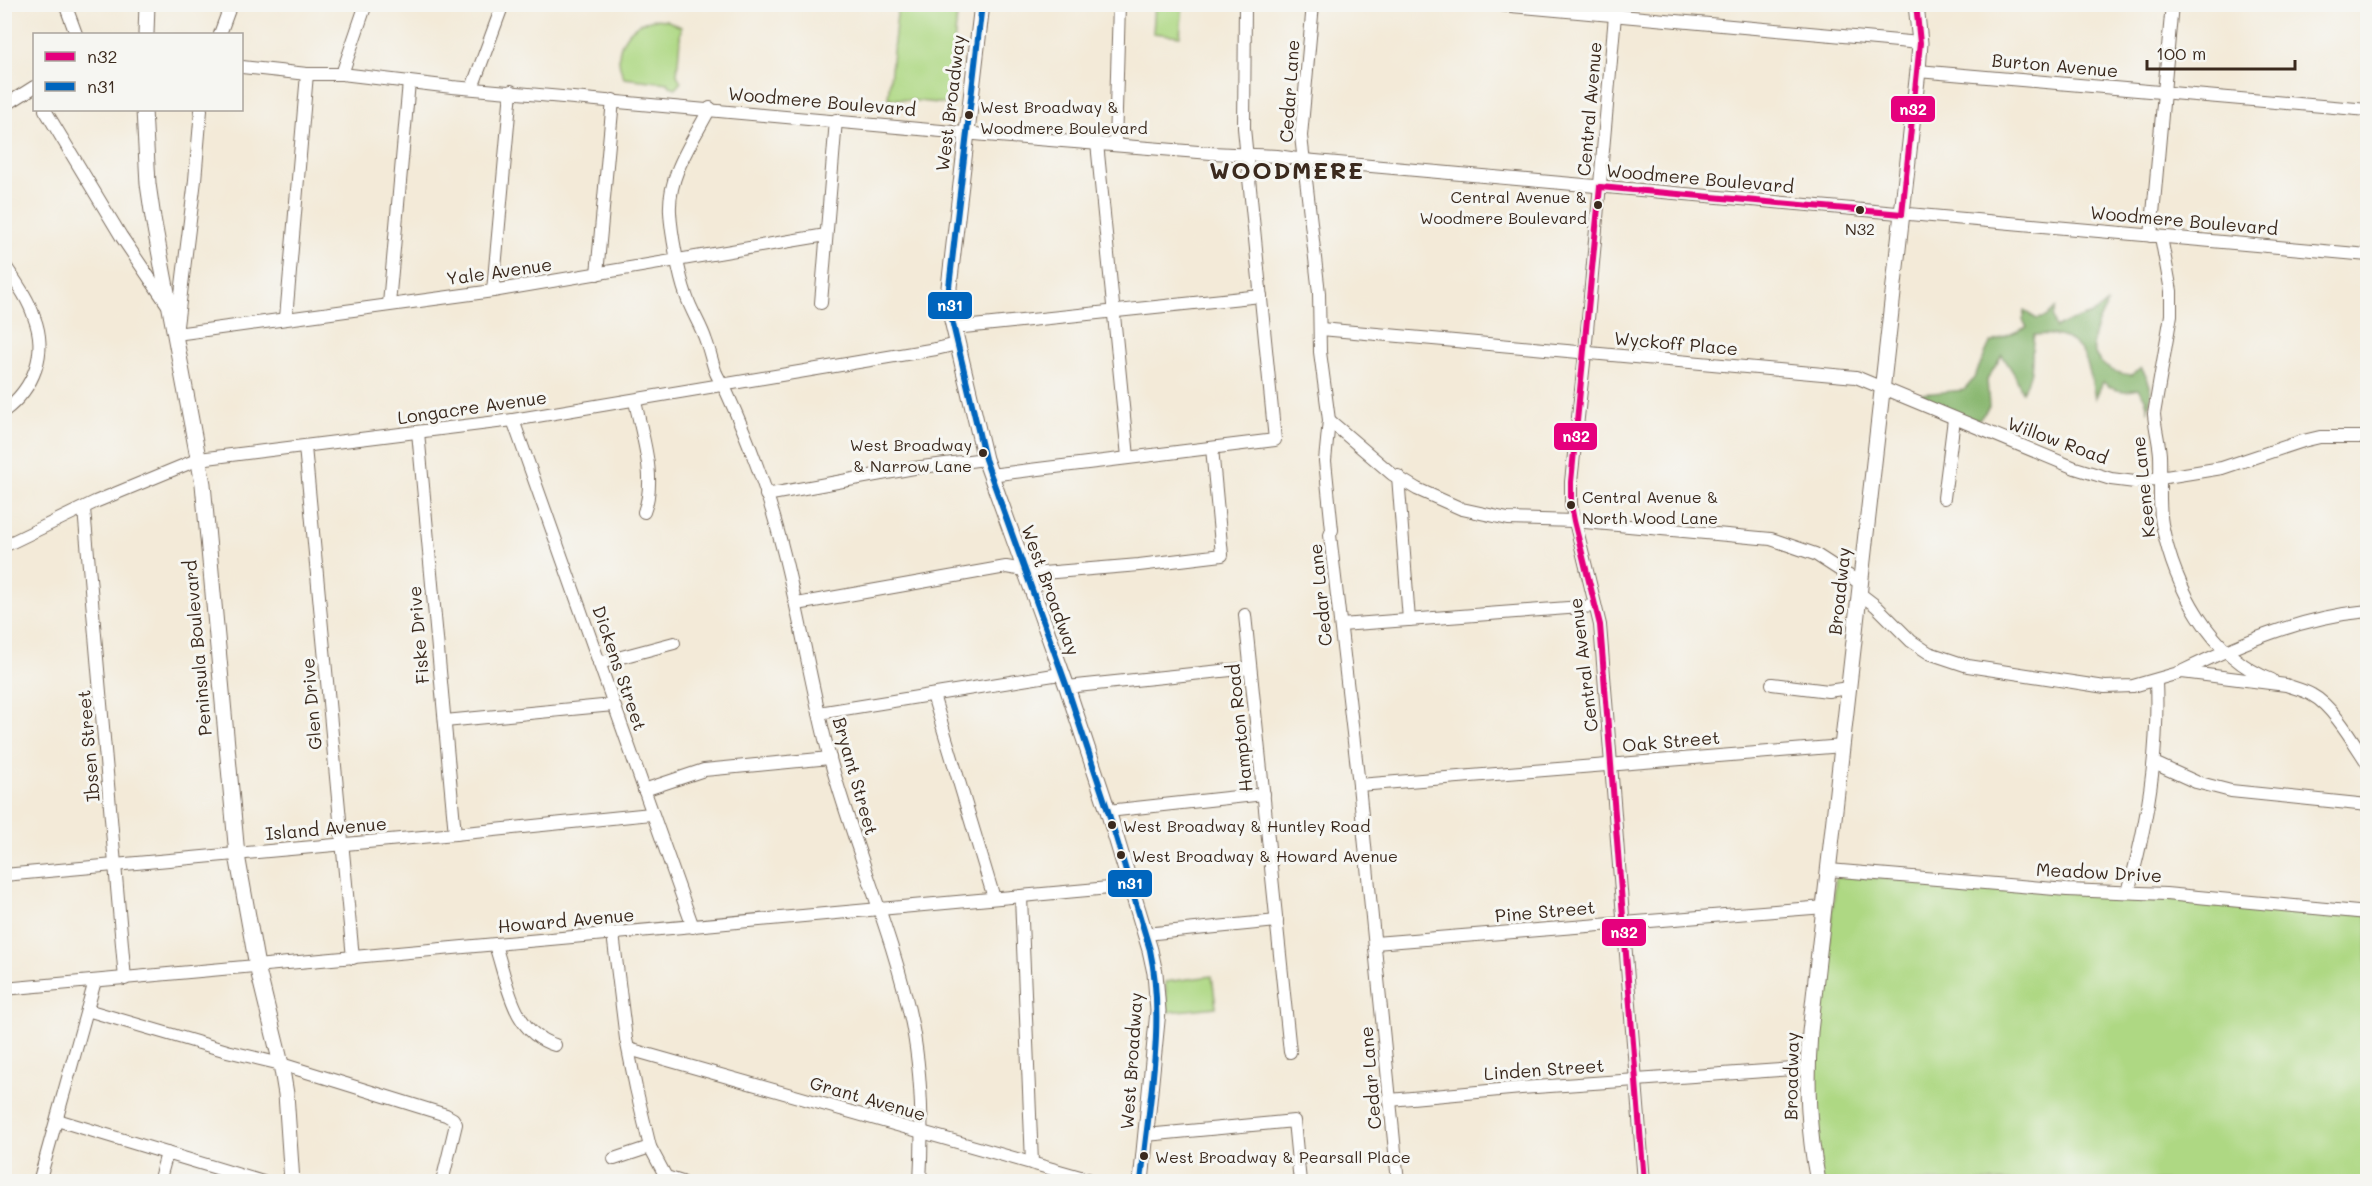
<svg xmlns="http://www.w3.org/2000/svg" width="2372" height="1186" viewBox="0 0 2372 1186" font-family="Mali,sans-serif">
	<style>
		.green { fill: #aed883; stroke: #748150; stroke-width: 1.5 }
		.forest { fill: #8ab871; stroke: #627148; stroke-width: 1.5 }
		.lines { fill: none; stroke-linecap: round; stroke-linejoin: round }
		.minor-casing { stroke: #7b6d5f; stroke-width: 14 }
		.major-casing { stroke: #7b6d5f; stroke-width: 17 }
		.minor { stroke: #fff; stroke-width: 12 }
		.major { stroke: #fff; stroke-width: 15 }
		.bus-1-casing { stroke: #f6f6f2; stroke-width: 10 }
		.bus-2-casing { stroke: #f6f6f2; stroke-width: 10 }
		.bus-1 { stroke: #e5007d; stroke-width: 6 }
		.bus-2 { stroke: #0065bd; stroke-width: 6 }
		.bus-dot { fill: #3b2a1e; stroke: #f6f6f2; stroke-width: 2 }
		.labels { text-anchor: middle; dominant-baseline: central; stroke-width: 6; stroke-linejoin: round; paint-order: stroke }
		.bus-label { font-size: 16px; fill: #3b2a1e; stroke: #f6f6f2; text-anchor: start }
		.street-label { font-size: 18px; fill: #3b2a1e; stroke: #f6f6f2 }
		.district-label { font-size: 24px; font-weight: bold; letter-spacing: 1.5px; fill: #3b2a1e; stroke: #f6f6f2 }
		.line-badge { stroke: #f6f6f2; stroke-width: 2 }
		.badge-label { font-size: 16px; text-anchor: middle; font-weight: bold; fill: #fff }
	</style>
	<rect width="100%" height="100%" fill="#f6f6f2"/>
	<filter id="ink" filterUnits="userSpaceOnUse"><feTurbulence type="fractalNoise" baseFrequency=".0167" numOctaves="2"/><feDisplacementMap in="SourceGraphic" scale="12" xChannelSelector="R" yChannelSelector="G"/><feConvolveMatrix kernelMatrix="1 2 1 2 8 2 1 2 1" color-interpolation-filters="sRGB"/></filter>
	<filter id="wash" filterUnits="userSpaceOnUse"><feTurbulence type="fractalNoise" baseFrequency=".008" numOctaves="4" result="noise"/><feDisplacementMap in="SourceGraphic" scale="24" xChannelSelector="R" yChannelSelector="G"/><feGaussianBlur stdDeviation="1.35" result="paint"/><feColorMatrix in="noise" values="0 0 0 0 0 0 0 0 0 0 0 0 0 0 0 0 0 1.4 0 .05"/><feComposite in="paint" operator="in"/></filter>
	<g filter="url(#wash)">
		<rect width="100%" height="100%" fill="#f3ead8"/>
		<g class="green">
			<polygon points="898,5 958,5 948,104 888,98"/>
			<polygon points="1155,5 1183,5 1180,36 1153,33"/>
			<path d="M 654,19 L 666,20 L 681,27 L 677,75 L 681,82 L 676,88 L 670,86 L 668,83 L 624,78 C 611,51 625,25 654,19 Z"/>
			<polygon points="1836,875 2367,913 2367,1181 1822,1182 1812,1101"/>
			<polygon points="1212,976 1216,1007 1168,1012 1165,982"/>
		</g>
		<path class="forest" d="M 2108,303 C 2097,323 2082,349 2105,366 C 2113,372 2122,374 2132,375 L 2141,368 C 2152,384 2153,392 2148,410 L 2145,398 L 2138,389 C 2123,393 2114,391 2103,382 L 2095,399 C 2088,359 2084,330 2034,335 C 2029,359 2037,368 2022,392 L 2015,375 L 2002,355 L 1987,380 L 1989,407 L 1979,420 C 1958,418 1938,406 1921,394 L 1964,390 L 1973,380 L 1990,343 L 2027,327 L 2023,320 L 2024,311 L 2037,319 L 2046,317 L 2056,307 L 2053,317 L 2055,328 C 2076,316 2091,319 2108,303 Z"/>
	</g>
	<g filter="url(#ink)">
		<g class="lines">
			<g class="minor-casing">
				<g id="minor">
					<polyline points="65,4 76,34"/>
					<polyline points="1313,4 1301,136 1319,293 1320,352 1329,420 1325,461 1332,530 1330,535 1359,785 1398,1182"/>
					<polyline points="1489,4 1920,43"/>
					<polyline points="1616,4 1585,353 1571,482 1571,505 1600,625 1644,1182"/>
					<polyline points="220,34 231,4"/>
					<polyline points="242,67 307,74 342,74 452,87 986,135 1211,153 1277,156 1304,160 2368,255"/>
					<polyline points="1918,71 2368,110"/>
					<polyline points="342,74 366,4"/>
					<polyline points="472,88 503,4"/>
					<polyline points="4,106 34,87"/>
					<path d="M 710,108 C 693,141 668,174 670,212 C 671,232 679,276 686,295 C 691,311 701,325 706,341 C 710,351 712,363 716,373 C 719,380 724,386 727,393 C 738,417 748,441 757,466 C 792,559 804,659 829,755 C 853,846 893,932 912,1024 C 922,1075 923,1130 920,1182"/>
					<polyline points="45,110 121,236 167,304"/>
					<polyline points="201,110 195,180 176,334 493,291 826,235"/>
					<polyline points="1097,143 1128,457"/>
					<polyline points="1115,145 1119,4"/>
					<polyline points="2151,236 2172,4"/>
					<path d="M 2161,237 L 2171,291 L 2171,315 L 2154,414 C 2155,428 2159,441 2160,455 C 2161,477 2158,502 2162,524 C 2174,585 2210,657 2272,680"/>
					<path d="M 4,264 C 15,281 28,298 34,317 C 48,353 34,388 4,411"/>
					<polyline points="597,274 613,100"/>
					<polyline points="493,291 511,91"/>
					<polyline points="821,303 836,120"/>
					<polyline points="389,304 409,82"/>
					<polyline points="286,318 307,74"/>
					<polyline points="954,328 1261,296"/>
					<polyline points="1321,329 1856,377 2075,468 2111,479 2135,482 2222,468 2303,441 2320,437 2368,437"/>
					<path d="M 635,401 C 642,436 657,478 644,512"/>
					<polyline points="513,420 693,927"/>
					<polyline points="1329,420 1392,474 1417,489 1462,509 1508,519 1574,521 1771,539 1815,554 1860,583"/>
					<polyline points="418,432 455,834"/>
					<polyline points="305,447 353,958"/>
					<polyline points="990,475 1275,440 1244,128 1245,4"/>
					<polyline points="1398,476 1409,620"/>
					<polyline points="766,495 914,468 985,459"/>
					<polyline points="1944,498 1954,419"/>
					<polyline points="84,509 125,979"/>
					<polyline points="4,546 95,502 199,459 513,420 936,349 957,344"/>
					<path d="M 1859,593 L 1876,606 L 1911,641 L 1929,653 L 1968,666 L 2105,687 L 2133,686 L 2182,672 L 2286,685 C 2294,688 2304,690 2312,695 C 2333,706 2354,743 2368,764"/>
					<polyline points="797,604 1006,567 1024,570 1031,574 1139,565 1222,555 1212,448"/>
					<polyline points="1245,615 1290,1052"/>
					<polyline points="1341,625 1595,606"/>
					<polyline points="599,663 674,643"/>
					<path d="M 2183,671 C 2242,642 2302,617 2368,611"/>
					<polyline points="1772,684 1828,691 1848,688"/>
					<polyline points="1067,687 1250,668"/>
					<polyline points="933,695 994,898"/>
					<polyline points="819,713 1060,674"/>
					<polyline points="445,721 613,705"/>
					<polyline points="2154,763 2196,782 2231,791 2368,805"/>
					<polyline points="1359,785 1843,746"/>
					<polyline points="644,790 704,770 830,758"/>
					<polyline points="1108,811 1264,794"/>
					<polyline points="1829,870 2067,890 2166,894 2368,913"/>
					<polyline points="4,875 455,834 651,814"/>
					<path d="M 2128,892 C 2148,822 2159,754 2156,681"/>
					<polyline points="1021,897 1032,1163"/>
					<polyline points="613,934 626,1039 636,1088 650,1147 666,1177 682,1182"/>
					<polyline points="1145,934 1277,921"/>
					<polyline points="1375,943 1825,907"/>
					<path d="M 495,945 C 508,984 512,1032 555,1045"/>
					<polyline points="4,989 1131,886"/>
					<polyline points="87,1010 227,1051 281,1064 446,1115 453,1119 456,1124 442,1182"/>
					<polyline points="629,1049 1098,1182"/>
					<polyline points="1390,1100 1521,1088 1808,1068"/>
					<polyline points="57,1120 263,1182"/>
					<polyline points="1146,1135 1294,1121 1300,1182"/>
					<polyline points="614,1159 650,1147"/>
					<polyline points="39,1182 95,981"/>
					<polyline points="159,1182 167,1153"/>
				</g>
			</g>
			<g class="major-casing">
				<g id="major">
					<polyline points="982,4 949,287 950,312 985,459 1067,687 1108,811 1150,950 1155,973 1158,1011 1141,1182"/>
					<polyline points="146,34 147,4"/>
					<polyline points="144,110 148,184 153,218 203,484 237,855 257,966 281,1064 286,1094 292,1182"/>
					<path d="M 1818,1182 C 1808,1129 1806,1085 1810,1032 L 1918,71 L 1920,43 L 1916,4"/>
				</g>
			</g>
			<use href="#minor" class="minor"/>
			<use href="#major" class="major"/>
			<g class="bus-1-casing">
				<g id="bus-1">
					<polyline points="1600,187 1571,482 1571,505 1574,521 1600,625 1644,1182"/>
					<polyline points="1600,187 1902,214"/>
					<polyline points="1902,214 1920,43 1916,4"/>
				</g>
			</g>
			<g class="bus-2-casing">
				<path id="bus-2" d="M 982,4 L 949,287 L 950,312 L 985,459 L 1067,687 L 1108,811 L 1150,950 C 1166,1022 1148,1108 1141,1182"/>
			</g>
			<use href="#bus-1" class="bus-1"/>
			<use href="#bus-2" class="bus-2"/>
		</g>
	</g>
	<g class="bus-dot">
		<circle cx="969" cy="115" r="5"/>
		<circle cx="1598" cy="205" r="5"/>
		<circle cx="1860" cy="210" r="5"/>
		<circle cx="983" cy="453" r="5"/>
		<circle cx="1571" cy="505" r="5"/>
		<circle cx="1112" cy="825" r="5"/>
		<circle cx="1121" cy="855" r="5"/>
		<circle cx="1144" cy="1156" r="5"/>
	</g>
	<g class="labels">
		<g class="bus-label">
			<text x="980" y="106">West Broadway &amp;<tspan x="980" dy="21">Woodmere Boulevard</tspan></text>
			<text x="1587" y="196" text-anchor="end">Central Avenue &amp;<tspan x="1587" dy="21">Woodmere Boulevard</tspan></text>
			<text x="1860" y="228" text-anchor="middle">N32</text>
			<text x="972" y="444" text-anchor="end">West Broadway<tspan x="972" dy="21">&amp; Narrow Lane</tspan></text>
			<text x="1582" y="496">Central Avenue &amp;<tspan x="1582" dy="21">North Wood Lane</tspan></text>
			<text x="1123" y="825">West Broadway &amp; Huntley Road</text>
			<text x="1132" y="855">West Broadway &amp; Howard Avenue</text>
			<text x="1155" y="1156">West Broadway &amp; Pearsall Place</text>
		</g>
		<g class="street-label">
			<text transform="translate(2055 65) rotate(5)">Burton Avenue</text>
			<text transform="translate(1289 91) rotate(-86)">Cedar Lane</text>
			<text transform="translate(822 101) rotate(5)">Woodmere Boulevard</text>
			<text transform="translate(950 103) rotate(-83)">West Broadway</text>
			<text transform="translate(1589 109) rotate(-85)">Central Avenue</text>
			<text transform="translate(1700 178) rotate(5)">Woodmere Boulevard</text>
			<text transform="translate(2184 220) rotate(5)">Woodmere Boulevard</text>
			<text transform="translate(499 271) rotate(-8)">Yale Avenue</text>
			<text transform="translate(1676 343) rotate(5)">Wyckoff Place</text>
			<text transform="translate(472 407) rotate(-8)">Longacre Avenue</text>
			<text transform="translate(2058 440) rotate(20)">Willow Road</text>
			<text transform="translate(2143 487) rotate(-96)">Keene Lane</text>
			<text transform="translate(1051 590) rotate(70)">West Broadway</text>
			<text transform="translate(1839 591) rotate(-84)">Broadway</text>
			<text transform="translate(1320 595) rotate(-96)">Cedar Lane</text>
			<text transform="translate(418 635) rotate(-95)">Fiske Drive</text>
			<text transform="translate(197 648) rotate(-95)">Peninsula Boulevard</text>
			<text transform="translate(1583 665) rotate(-97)">Central Avenue</text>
			<text transform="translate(620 668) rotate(71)">Dickens Street</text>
			<text transform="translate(311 704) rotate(-95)">Glen Drive</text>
			<text transform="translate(1239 728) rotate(-96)">Hampton Road</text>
			<text transform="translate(1671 741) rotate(-5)">Oak Street</text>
			<text transform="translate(88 746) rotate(-95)">Ibsen Street</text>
			<text transform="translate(856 776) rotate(74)">Bryant Street</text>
			<text transform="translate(326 828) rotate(-5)">Island Avenue</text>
			<text transform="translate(2099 872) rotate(3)">Meadow Drive</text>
			<text transform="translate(1545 911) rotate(-5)">Pine Street</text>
			<text transform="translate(566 920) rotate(-5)">Howard Avenue</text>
			<text transform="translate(1131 1061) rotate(-86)">West Broadway</text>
			<text transform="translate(1544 1069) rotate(-4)">Linden Street</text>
			<text transform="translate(1791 1076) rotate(-89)">Broadway</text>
			<text transform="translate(1370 1078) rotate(-95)">Cedar Lane</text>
			<text transform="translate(868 1098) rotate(16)">Grant Avenue</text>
		</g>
		<g class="district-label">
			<text x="1287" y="169">WOODMERE</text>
		</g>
	</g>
	<g class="line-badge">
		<rect x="1890" y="95" width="46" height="28" rx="6" fill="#e5007d"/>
		<rect x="927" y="291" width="46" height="29" rx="6" fill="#0065bd"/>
		<rect x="1553" y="422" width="45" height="29" rx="6" fill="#e5007d"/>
		<rect x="1107" y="869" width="46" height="29" rx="6" fill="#0065bd"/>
		<rect x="1601" y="918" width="46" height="29" rx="6" fill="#e5007d"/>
	</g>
	<g class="badge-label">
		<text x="1913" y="115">n32</text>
		<text x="950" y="311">n31</text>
		<text x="1576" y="442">n32</text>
		<text x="1130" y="889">n31</text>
		<text x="1624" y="938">n32</text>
	</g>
	<rect width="2372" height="1186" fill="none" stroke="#f6f6f2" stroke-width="24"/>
	<rect x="33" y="33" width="210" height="78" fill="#f6f6f2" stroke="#aba49d" stroke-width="1.5"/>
	<rect x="45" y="52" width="30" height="9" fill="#e5007d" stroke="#aba49d" stroke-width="1.5"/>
	<text x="87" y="63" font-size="18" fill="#3b2a1e">n32</text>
	<rect x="45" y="82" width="30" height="9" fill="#0065bd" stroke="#aba49d" stroke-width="1.5"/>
	<text x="87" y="93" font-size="18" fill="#3b2a1e">n31</text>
	<path d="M2147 60v9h148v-9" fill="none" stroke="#3b2a1e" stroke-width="3"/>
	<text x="2156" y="60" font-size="18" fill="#3b2a1e" stroke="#f6f6f2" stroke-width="4.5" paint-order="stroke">100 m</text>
</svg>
